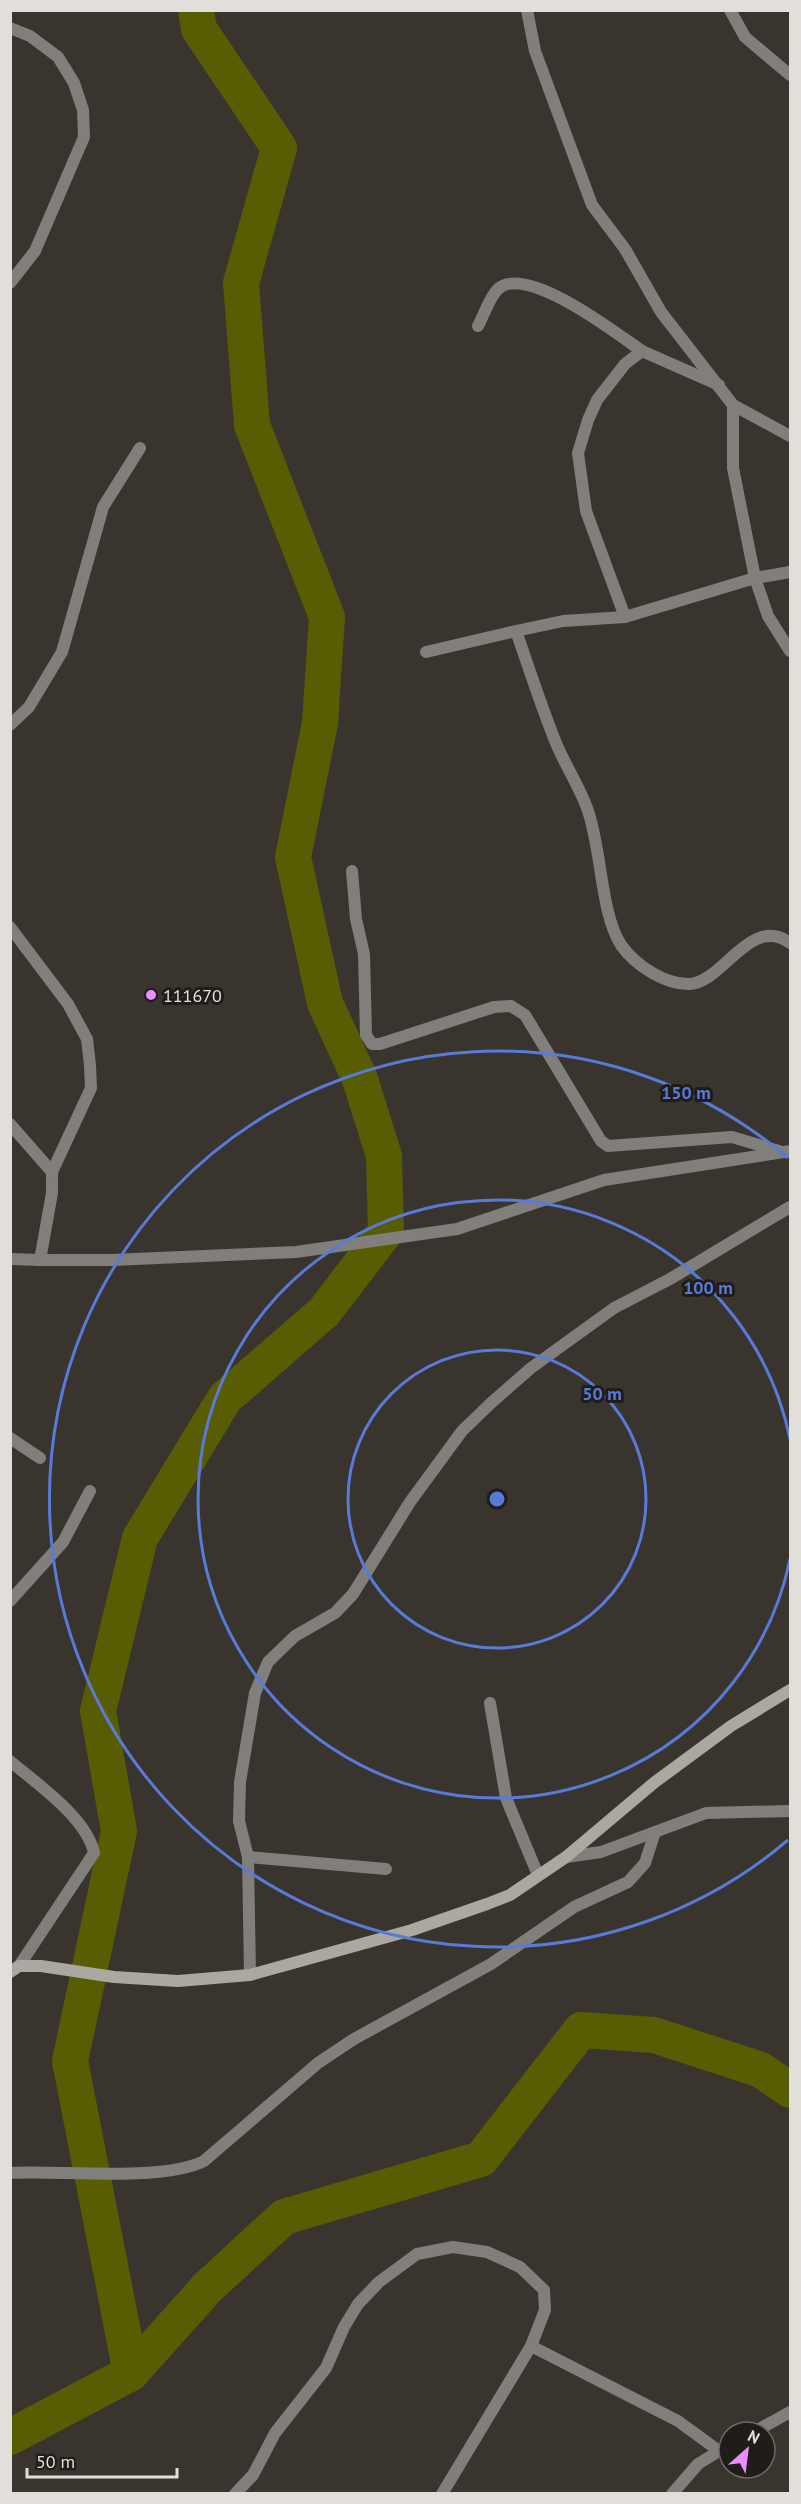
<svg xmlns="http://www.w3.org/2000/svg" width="801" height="2504" viewBox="0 0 801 2504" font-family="'PT Sans',sans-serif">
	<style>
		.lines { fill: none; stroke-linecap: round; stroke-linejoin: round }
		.river { stroke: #585d03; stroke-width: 36 }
		.minor { stroke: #807f7b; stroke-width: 12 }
		.secondary { stroke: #aaa8a1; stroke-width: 12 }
		.ring { fill: none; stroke: #587ad9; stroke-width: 3 }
		.poi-dot { fill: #ea8dfd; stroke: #1f1c19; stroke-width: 2 }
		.labels { text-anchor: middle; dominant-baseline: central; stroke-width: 6; stroke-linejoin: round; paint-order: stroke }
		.poi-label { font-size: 18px; fill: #e2dfda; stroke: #1f1c19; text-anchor: start }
		.centre { fill: #587ad9; stroke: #1f1c19; stroke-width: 3 }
		.ring-label { font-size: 18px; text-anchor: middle; font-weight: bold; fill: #587ad9; stroke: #1f1c19; stroke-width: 6; stroke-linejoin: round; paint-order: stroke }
	</style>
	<rect width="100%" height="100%" fill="#3a342e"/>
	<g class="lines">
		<g class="river">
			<polyline points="131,2373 70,2061 119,1831 98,1711 140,1538 225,1398 324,1312 386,1231 384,1156 360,1079 325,1003 293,857 320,723 327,617 252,425 241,283 279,148 199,29 196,10"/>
			<polyline points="10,2437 131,2373 208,2287 284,2217 481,2159 581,2030 654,2035 761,2070 790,2090"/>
		</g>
		<g class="minor">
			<polyline points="730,10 745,37 790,75"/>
			<polyline points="10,28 30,36 58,57 74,83 83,110 84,137 35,251 10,283"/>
			<path d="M 478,326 C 484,315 489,298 498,289 C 526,263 617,334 642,351"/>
			<polyline points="733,405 790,436"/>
			<polyline points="790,572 755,578 768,616 790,651"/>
			<polyline points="625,617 586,511 578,453 588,420 597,400 625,364 642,351 719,385"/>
			<polyline points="516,631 563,621 625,617 755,578 733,468 733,405 661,312 625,249 592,205 535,51 527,10"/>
			<path d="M 426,652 L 516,631 C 529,668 541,706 556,743 C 565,765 579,786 587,808 C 602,848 600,912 621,945 C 635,965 665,985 690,984 C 723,982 751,914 790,943"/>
			<polyline points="10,725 29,707 62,652 103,507 140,448"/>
			<polyline points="352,871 356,919 364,954 366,1035 372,1044 380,1044 494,1007 511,1006 525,1015 601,1141 608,1146 732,1137 779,1151"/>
			<polyline points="10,927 68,1004 87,1039 90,1065 91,1088 52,1172 52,1193 40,1260 10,1259"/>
			<polyline points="10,1124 52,1172"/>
			<polyline points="40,1260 112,1260 296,1252 457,1229 604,1180 790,1151"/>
			<polyline points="10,1438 40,1458"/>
			<polyline points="10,1601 63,1542 90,1491"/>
			<polyline points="490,1703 506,1798 538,1875"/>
			<path d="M 10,1761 C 37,1784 87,1818 94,1853 L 19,1966"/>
			<polyline points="248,1857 386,1869"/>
			<polyline points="566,1857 601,1852 706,1813 790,1811"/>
			<polyline points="250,1975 248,1857 239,1821 240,1782 255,1693 268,1662 295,1636 335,1613 353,1594 410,1502 462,1431 491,1403 531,1368 614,1308 670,1279 790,1207"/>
			<path d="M 10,2173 C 60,2170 164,2182 204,2161 L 318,2063 L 354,2039 L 491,1964 L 574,1907 L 628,1882 L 645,1863 L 655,1832"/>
			<polyline points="754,2432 790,2412"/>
			<polyline points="235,2494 253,2475 275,2433 326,2368 344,2327 358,2304 379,2282 417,2254 453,2247 487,2252 520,2267 544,2290 545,2310 531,2346"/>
			<polyline points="442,2494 531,2346 678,2421 719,2451 698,2464 672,2494"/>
		</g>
		<polyline class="secondary" points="10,1972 19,1966 41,1966 114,1977 178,1981 250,1975 412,1930 487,1904 510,1895 566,1857 655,1782 731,1726 790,1690"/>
	</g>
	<g class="ring">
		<circle cx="497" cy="1499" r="149"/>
		<path d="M790 1559A299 299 0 1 1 790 1439"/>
		<path d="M788 1840A448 448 0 1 1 788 1158"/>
	</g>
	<circle class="poi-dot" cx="151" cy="995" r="6"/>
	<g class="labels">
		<g class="poi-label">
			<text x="163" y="995">111670</text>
		</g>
	</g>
	<circle cx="497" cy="1499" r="9" class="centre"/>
	<g class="ring-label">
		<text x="686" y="1099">150 m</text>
		<text x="708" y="1294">100 m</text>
		<text x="602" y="1400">50 m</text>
	</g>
	<rect width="801" height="2504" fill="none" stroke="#e2dfda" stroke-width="24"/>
	<g transform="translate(747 2450) rotate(28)"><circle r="28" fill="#1f1c19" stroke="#6d6a66" stroke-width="1.5"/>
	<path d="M0-4.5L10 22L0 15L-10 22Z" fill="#ea8dfd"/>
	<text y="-9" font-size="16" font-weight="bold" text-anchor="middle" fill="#e2dfda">N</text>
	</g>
	<path d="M27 2468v9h150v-9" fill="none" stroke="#e2dfda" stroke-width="3"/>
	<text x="36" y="2468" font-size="18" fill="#e2dfda" stroke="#1f1c19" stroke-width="4.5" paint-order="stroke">50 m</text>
</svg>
